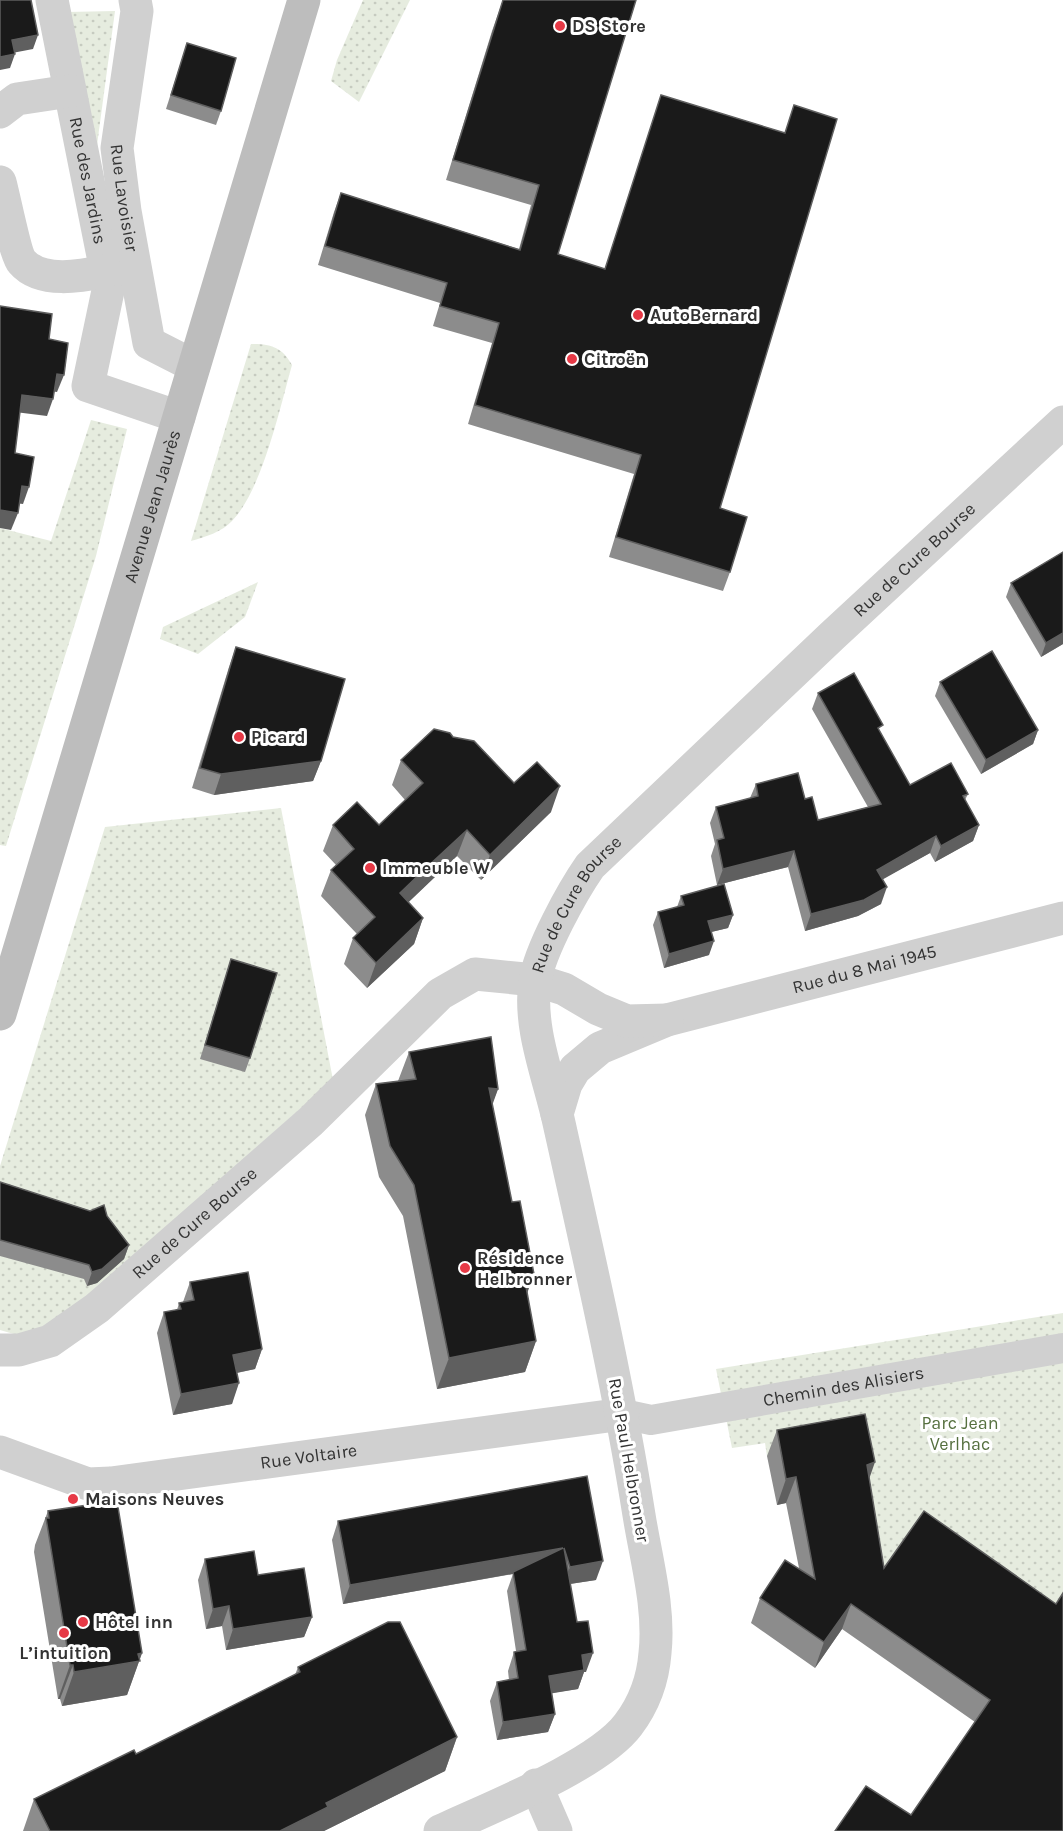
<svg xmlns="http://www.w3.org/2000/svg" width="1063" height="1831" viewBox="0 0 1063 1831" font-family="Karla,sans-serif">
	<style>
		.grass { fill: url(#grass-dots) }
		.lines { fill: none; stroke-linecap: round; stroke-linejoin: round }
		.pedestrian { stroke: #d0d0d0; stroke-width: 30 }
		.minor { stroke: #d0d0d0; stroke-width: 33 }
		.secondary { stroke: #bdbdbd; stroke-width: 33 }
		.wall { fill: #8c8c8c }
		.shaded-wall { fill: #5f5f5f }
		.building { fill: #1a1a1a; stroke: #5f5f5f; stroke-width: 1.5 }
		.poi-dot { fill: #e63946; stroke: #fff; stroke-width: 2 }
		.labels { text-anchor: middle; dominant-baseline: central; stroke-width: 6; stroke-linejoin: round; paint-order: stroke }
		.poi-label { font-size: 18px; font-weight: bold; fill: #333; stroke: #fff; text-anchor: start }
		.street-label { font-size: 18px; fill: #333; stroke: #fff }
		.park-label { font-size: 18px; fill: #56703f; stroke: #fff }
	</style>
	<defs>
		<pattern id="grass-dots" width="8" height="8" patternUnits="userSpaceOnUse" patternTransform="scale(1.5)"><rect width="8" height="8" fill="#e6ecdf"/><path d="M2 2h.1M6 6h.1" fill="none" stroke="#c6cbc0" stroke-width="1.8" stroke-linecap="round"/></pattern>
	</defs>
	<rect width="100%" height="100%" fill="#fff"/>
	<g class="grass">
		<polygon points="363,0 410,0 359,102 331,81 337,60"/>
		<polygon points="115,11 97,145 67,12"/>
		<path d="M 251,344 C 271,344 282,347 292,365 C 280,408 262,490 232,521 C 222,532 205,537 191,541 Z"/>
		<polygon points="91,420 127,429 96,556 6,846 0,845 0,528 51,541"/>
		<polygon points="258,582 245,617 198,654 160,639 163,627"/>
		<polygon points="281,808 333,1080 58,1323 17,1335 0,1330 0,1166 105,827"/>
		<polygon points="1063,1313 1063,1606 886,1577 870,1566 856,1440 767,1456 765,1443 732,1448 716,1369"/>
	</g>
	<g class="lines">
		<path class="pedestrian" id="s1" d="M 623,1414 L 651,1420 L 1063,1348"/>
		<g class="minor">
			<path id="s2" d="M 52,0 L 109,286 L 88,386 L 179,417"/>
			<path id="s3" d="M 135,0 L 137,11 L 117,148 L 125,211 L 149,343 L 194,366"/>
			<polyline points="0,112 17,99 70,91"/>
			<path d="M 0,182 C 4,196 15,254 22,262 C 41,284 82,276 106,271"/>
			<path id="s4" d="M 557,1114 L 566,1084 L 575,1069 L 600,1048 L 667,1020 L 1063,918"/>
			<path id="s5" d="M 0,1350 L 19,1350 L 50,1341 L 97,1308 L 311,1121 L 440,994 L 475,974 L 535,980 L 564,989 L 598,1009 L 627,1021 L 667,1020"/>
			<path id="s6" d="M 0,1452 L 88,1484 L 111,1483 L 623,1414"/>
			<polyline points="536,1785 556,1831"/>
			<path id="s7" d="M 440,1831 C 489,1808 597,1766 628,1725 C 644,1704 653,1679 655,1653 C 660,1608 646,1559 639,1515 C 618,1383 588,1253 559,1123 C 549,1077 528,1028 535,981 C 540,950 572,892 590,866 L 832,636 L 1063,422"/>
		</g>
		<path class="secondary" id="s8" d="M 0,1014 L 304,0"/>
	</g>
	<g class="wall">
		<polygon points="503,0 558,254 605,269 661,95 785,133 794,105 720,508 730,572 723,591 609,557 634,474 468,424 492,343 433,326 440,303 318,265 334,212 341,193 519,249 531,205 446,180 492,31"/>
		<polygon points="187,43 221,111 216,125 166,109"/>
		<polygon points="1063,552 1063,644 1041,657 1006,597 1011,583"/>
		<polygon points="236,647 321,761 313,781 214,795 192,788 229,667"/>
		<polygon points="940,682 1038,730 1033,744 981,774 935,696"/>
		<polygon points="818,693 880,733 910,785 968,794 965,800 979,825 973,841 935,862 930,853 882,879 881,904 858,916 805,931 788,867 717,885 711,856 715,844 710,823 716,807 750,798 756,784 805,799 818,820 868,807 812,709"/>
		<polygon points="453,737 514,783 551,812 481,880 457,856 408,902 423,918 414,944 367,988 344,964 353,938 357,934 321,896 331,870 336,865 323,851 333,825 379,825 405,800 392,785 401,760"/>
		<polygon points="681,896 733,915 728,928 711,932 709,955 664,968 653,925 658,912 677,907"/>
		<polygon points="231,959 250,1058 245,1072 200,1059"/>
		<polygon points="409,1052 498,1089 492,1104 536,1341 525,1372 437,1389 403,1216 379,1177 365,1115 376,1084 398,1081"/>
		<polygon points="0,1182 107,1216 129,1245 124,1259 97,1283 87,1286 84,1279 0,1256"/>
		<polygon points="190,1282 262,1349 255,1369 237,1373 232,1404 173,1415 157,1333 164,1312 177,1310 179,1303 183,1302"/>
		<polygon points="777,1430 869,1478 884,1568 924,1511 1063,1831 911,1815 975,1722 842,1629 815,1668 751,1623 760,1598 799,1568 786,1503 777,1505 767,1456"/>
		<polygon points="587,1476 596,1580 570,1584 586,1672 584,1672 578,1689 551,1693 555,1714 548,1732 497,1740 490,1701 497,1682 509,1680 508,1671 514,1652 516,1651 507,1591 513,1574 343,1604 332,1540 338,1521"/>
		<polygon points="48,1511 142,1653 127,1695 62,1706 60,1699 58,1699 34,1552 35,1545"/>
		<polygon points="205,1559 258,1575 312,1617 304,1637 226,1650 222,1626 206,1629 198,1580"/>
		<polygon points="298,1667 457,1737 445,1771 324,1831 23,1831 34,1799 136,1754 295,1675"/>
	</g>
	<g class="shaded-wall">
		<polygon points="38,35 33,49 7,54 12,40"/>
		<polygon points="15,54 10,68 0,70 0,57"/>
		<polygon points="57,374 64,375 57,392 50,391"/>
		<polygon points="22,395 53,399 47,416 15,412"/>
		<polygon points="22,486 29,487 23,504 15,503"/>
		<polygon points="0,510 18,513 11,530 0,528"/>
		<polygon points="1063,633 1063,644 1041,657 1046,643"/>
		<polygon points="1038,730 1033,744 981,774 986,760"/>
		<polygon points="321,761 313,781 214,795 221,774"/>
		<polygon points="560,786 551,812 481,880 490,855"/>
		<polygon points="979,825 973,841 935,862 941,846"/>
		<polygon points="467,830 457,856 391,919 400,893"/>
		<polygon points="936,836 930,853 871,886 877,870"/>
		<polygon points="794,851 788,867 717,885 723,869"/>
		<polygon points="887,887 881,904 858,916 805,931 811,914"/>
		<polygon points="733,915 728,928 703,934 708,921"/>
		<polygon points="423,918 414,944 367,988 376,963"/>
		<polygon points="714,941 709,955 664,968 669,954"/>
		<polygon points="489,1088 498,1089 487,1120"/>
		<polygon points="129,1245 124,1259 97,1283 87,1286 92,1272"/>
		<polygon points="534,1274 523,1305 524,1276"/>
		<polygon points="536,1341 525,1372 437,1389 449,1358"/>
		<polygon points="262,1349 255,1369 226,1375 233,1355"/>
		<polygon points="239,1383 232,1404 173,1415 181,1394"/>
		<polygon points="875,1462 866,1488 867,1465"/>
		<polygon points="796,1477 786,1503 777,1505 786,1479"/>
		<polygon points="563,1548 557,1566 343,1604 350,1585"/>
		<polygon points="603,1561 596,1580 563,1585 570,1567"/>
		<polygon points="851,1604 842,1629 815,1668 824,1642"/>
		<polygon points="229,1606 222,1626 206,1629 213,1609"/>
		<polygon points="312,1617 304,1637 226,1650 233,1629"/>
		<polygon points="142,1653 127,1695 62,1706 74,1672"/>
		<polygon points="593,1653 586,1672 584,1672 578,1689 542,1695 549,1676 582,1655"/>
		<polygon points="70,1665 73,1665 60,1699 58,1699"/>
		<polygon points="555,1714 548,1732 497,1740 503,1722"/>
		<polygon points="457,1737 445,1771 324,1831 280,1831 326,1803"/>
	</g>
	<g class="building">
		<polygon points="0,0 31,0 38,35 12,40 15,54 0,57"/>
		<polygon points="503,0 636,0 558,254 605,269 661,95 785,133 794,105 837,119 720,508 747,517 730,572 616,537 641,455 475,405 499,323 440,306 447,283 325,246 341,193 520,250 539,185 453,160"/>
		<polygon points="187,43 236,58 221,111 171,95"/>
		<polygon points="0,306 52,314 49,339 68,343 64,375 57,374 53,399 22,395 15,453 34,457 29,487 22,486 18,513 0,510"/>
		<polygon points="1063,552 1063,633 1046,643 1011,583"/>
		<polygon points="236,647 345,679 321,761 221,774 200,768"/>
		<polygon points="992,651 1038,730 986,760 940,682"/>
		<polygon points="854,673 883,725 878,728 910,785 951,763 968,794 963,796 979,825 941,846 936,836 877,870 887,887 864,900 811,914 794,851 723,869 717,840 724,838 716,807 758,796 756,784 798,773 805,799 812,797 818,820 881,804 818,693"/>
		<polygon points="434,729 450,733 453,737 474,741 514,783 537,762 560,786 490,855 467,830 426,868 400,893 423,918 376,963 353,938 375,917 331,870 354,849 333,825 357,802 379,825 423,783 401,760"/>
		<polygon points="724,884 733,915 708,921 714,941 669,954 658,912 684,905 681,896"/>
		<polygon points="231,959 277,973 250,1058 205,1045"/>
		<polygon points="491,1037 498,1089 489,1088 512,1202 520,1201 534,1274 524,1276 536,1341 449,1358 414,1185 390,1146 376,1084 416,1079 409,1052"/>
		<polygon points="0,1182 90,1211 104,1205 107,1216 129,1245 102,1269 92,1272 89,1265 0,1240"/>
		<polygon points="248,1272 262,1349 233,1355 239,1383 181,1394 164,1312 181,1309 179,1303 194,1300 190,1282"/>
		<polygon points="865,1414 875,1462 867,1465 884,1568 924,1511 1056,1604 1063,1593 1063,1831 835,1831 866,1786 911,1815 990,1700 851,1604 824,1642 760,1598 785,1560 815,1579 796,1477 786,1479 777,1430"/>
		<polygon points="587,1476 603,1561 570,1567 564,1548 577,1622 588,1621 593,1653 582,1655 584,1670 549,1676 555,1714 503,1722 497,1682 518,1678 514,1652 526,1650 513,1572 563,1548 350,1585 338,1521"/>
		<polygon points="114,1501 116,1507 118,1507 142,1653 138,1654 140,1661 74,1672 73,1665 70,1665 46,1518 49,1518 48,1511"/>
		<polygon points="254,1551 258,1575 304,1568 312,1617 233,1629 229,1606 213,1609 205,1559"/>
		<polygon points="388,1622 400,1622 457,1737 326,1803 328,1807 280,1831 50,1831 34,1799 134,1750 136,1754 300,1672 298,1667"/>
	</g>
	<g class="poi-dot">
		<circle cx="560" cy="26" r="6"/>
		<circle cx="638" cy="315" r="6"/>
		<circle cx="572" cy="359" r="6"/>
		<circle cx="239" cy="737" r="6"/>
		<circle cx="370" cy="868" r="6"/>
		<circle cx="465" cy="1268" r="6"/>
		<circle cx="73" cy="1499" r="6"/>
		<circle cx="83" cy="1622" r="6"/>
		<circle cx="64" cy="1633" r="6"/>
	</g>
	<g class="labels">
		<g class="poi-label">
			<text x="572" y="26">DS Store</text>
			<text x="650" y="315">AutoBernard</text>
			<text x="584" y="359">Citroën</text>
			<text x="251" y="737">Picard</text>
			<text x="382" y="868">Immeuble W</text>
			<text x="477" y="1258">Résidence<tspan x="477" dy="21">Helbronner</tspan></text>
			<text x="85" y="1499">Maisons Neuves</text>
			<text x="95" y="1622">Hôtel inn</text>
			<text x="64" y="1653" text-anchor="middle">L’intuition</text>
		</g>
		<g class="street-label">
			<text stroke="none"><textPath href="#s2" startOffset="184">Rue des Jardins</textPath></text>
			<text stroke="none"><textPath href="#s3" startOffset="200">Rue Lavoisier</textPath></text>
			<text stroke="none"><textPath href="#s8" startOffset="530">Avenue Jean Jaurès</textPath></text>
			<text stroke="none"><textPath href="#s7" startOffset="1554">Rue de Cure Bourse</textPath></text>
			<text stroke="none"><textPath href="#s7" startOffset="1068">Rue de Cure Bourse</textPath></text>
			<text stroke="none"><textPath href="#s4" startOffset="358">Rue du 8 Mai 1945</textPath></text>
			<text stroke="none"><textPath href="#s5" startOffset="238">Rue de Cure Bourse</textPath></text>
			<text stroke="none"><textPath href="#s1" startOffset="224">Chemin des Alisiers</textPath></text>
			<text stroke="none"><textPath href="#s6" startOffset="316">Rue Voltaire</textPath></text>
			<text transform="translate(629 1460) rotate(80)">Rue Paul Helbronner</text>
		</g>
		<g class="park-label">
			<text x="960" y="1423">Parc Jean<tspan x="960" dy="21">Verlhac</tspan></text>
		</g>
	</g>
</svg>
